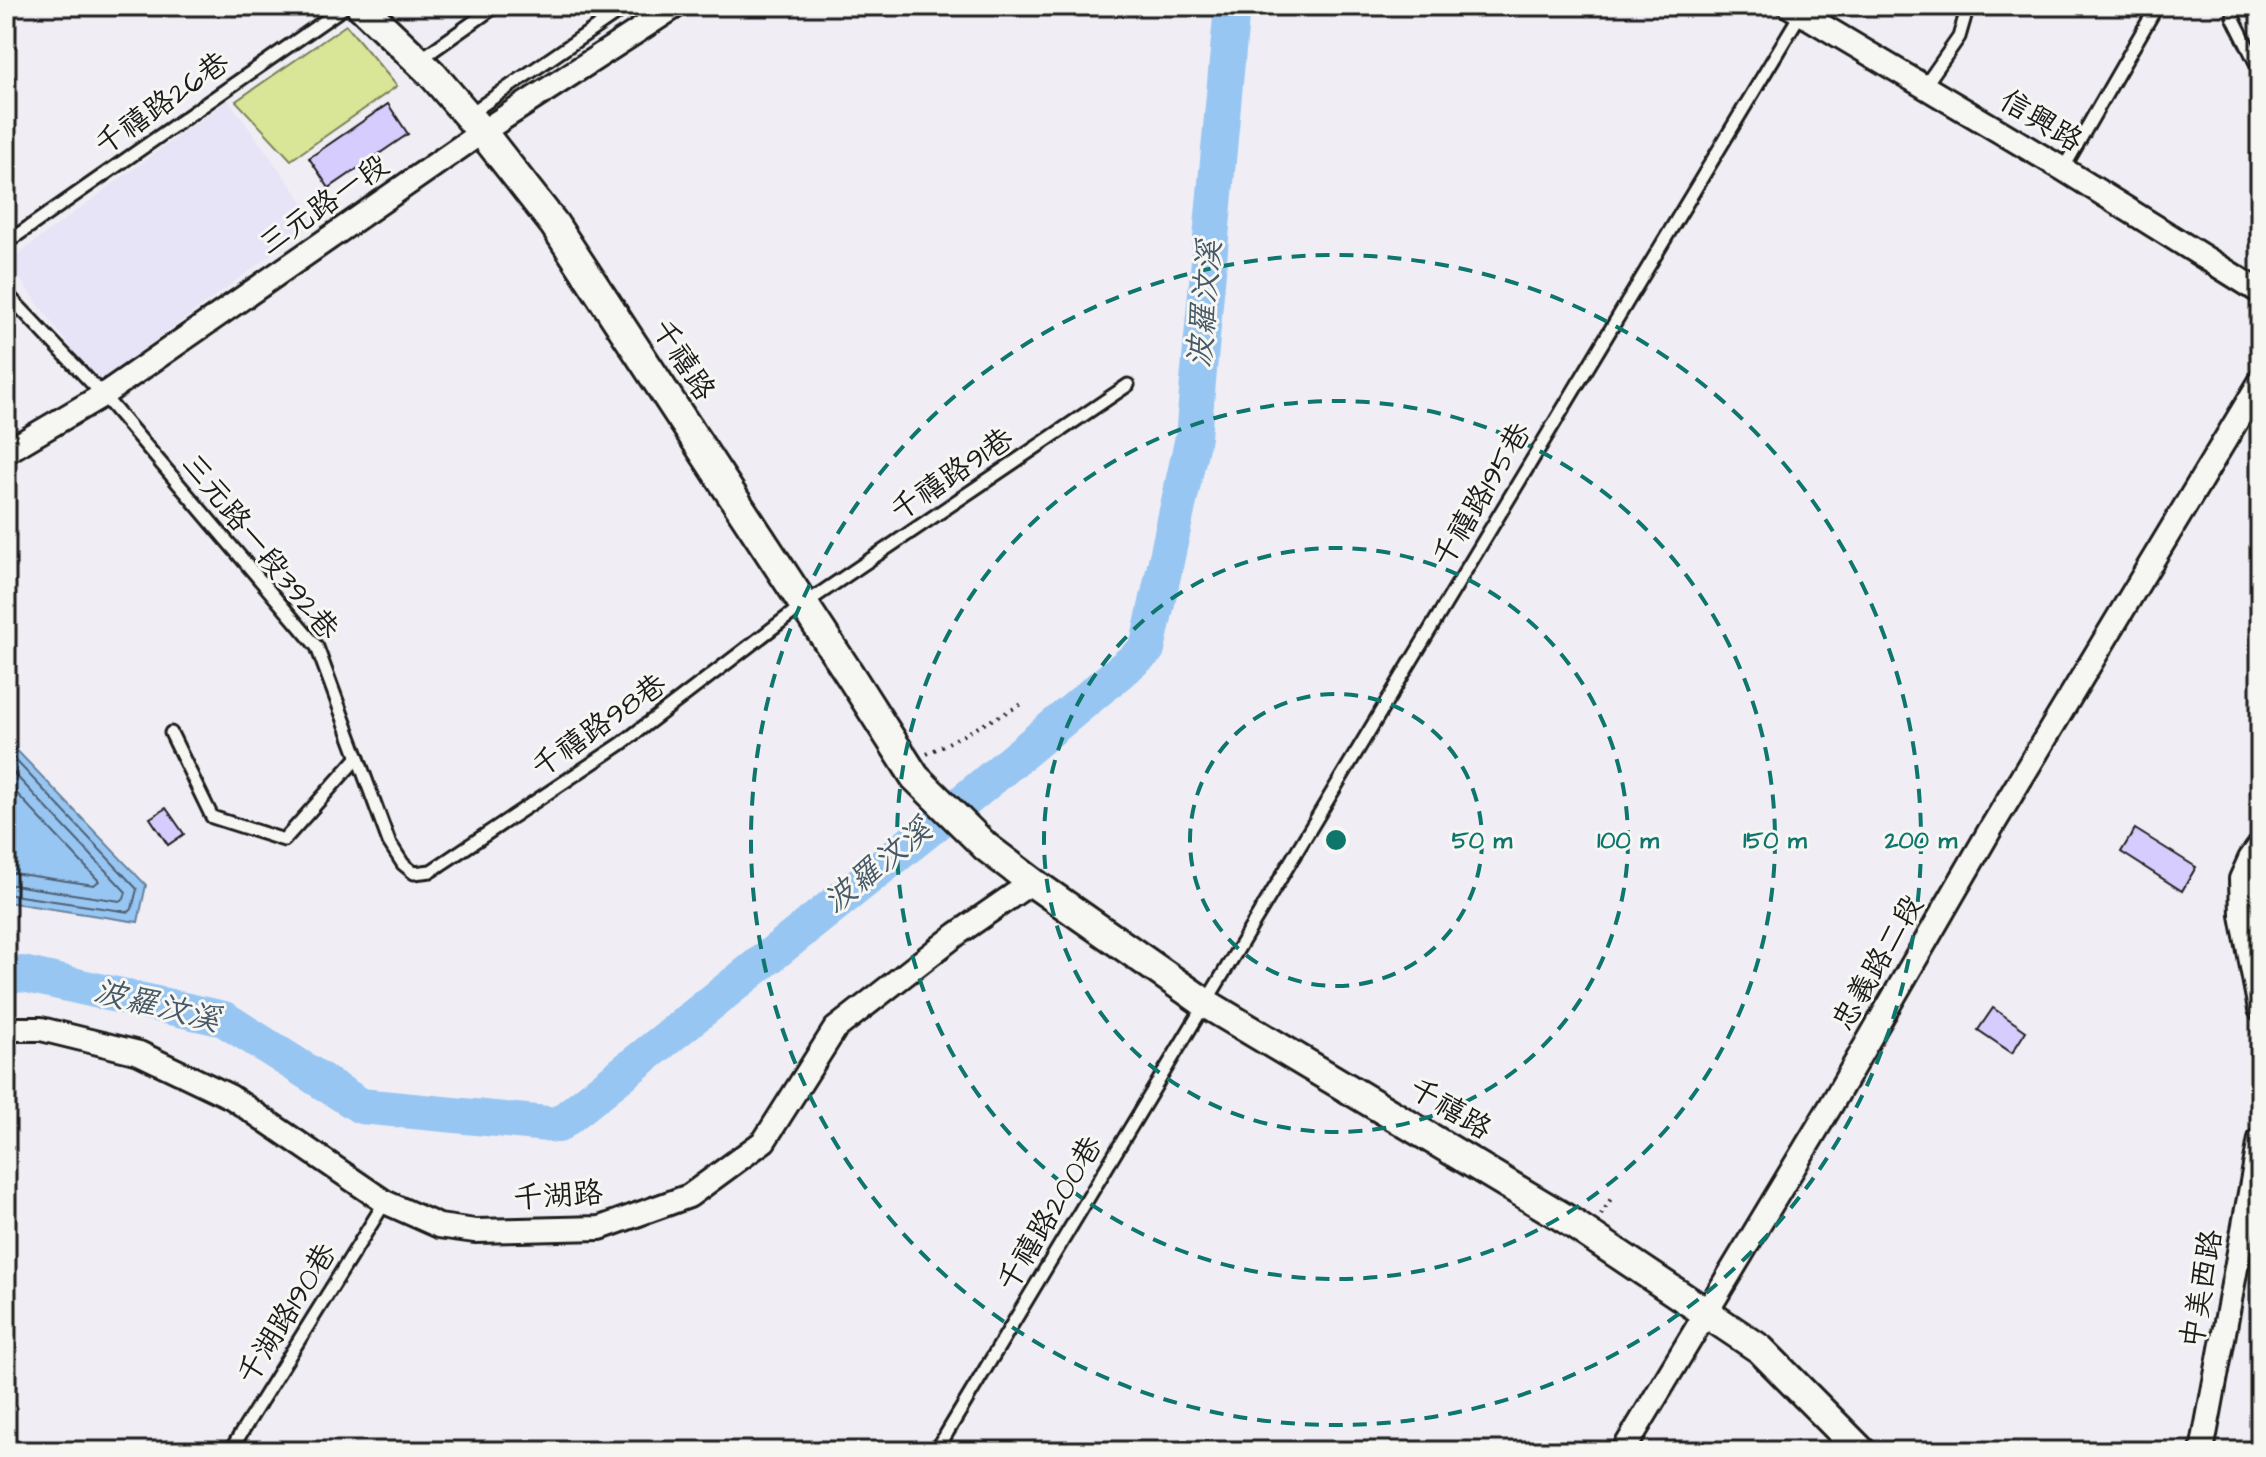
<svg xmlns="http://www.w3.org/2000/svg" width="2266" height="1457" viewBox="0 0 2266 1457" font-family="'Architects Daughter','LXGW WenKai TC',sans-serif">
	<style>
		.built { fill: #e8e4f7 }
		.green { fill: #d9e597; stroke: #7a805a; stroke-width: 2 }
		.water { fill: #98c6f3; stroke: #66829d; stroke-width: 2 }
		.lines { fill: none; stroke-linecap: round; stroke-linejoin: round }
		.shore { stroke: #4e6072; stroke-width: 2 }
		.river { stroke: #98c6f3; stroke-width: 36 }
		.building { fill: #d7ccfe; stroke: #1c1c1c; stroke-width: 2 }
		.service-casing { stroke: #1c1c1c; stroke-width: 17 }
		.minor-casing { stroke: #1c1c1c; stroke-width: 28 }
		.tertiary-casing { stroke: #1c1c1c; stroke-width: 34 }
		.path { stroke: #1c1c1c; stroke-width: 4; stroke-dasharray: 2 6; stroke-linecap: butt }
		.service { stroke: #f6f6f2; stroke-width: 11 }
		.minor { stroke: #f6f6f2; stroke-width: 22 }
		.tertiary { stroke: #f6f6f2; stroke-width: 28 }
		.ring { fill: none; stroke: #0f766e; stroke-width: 4; stroke-dasharray: 14 10 }
		.labels { text-anchor: middle; dominant-baseline: central; stroke-width: 6; stroke-linejoin: round; paint-order: stroke }
		.street-label { font-size: 30px; fill: #1c1c1c; stroke: #f6f6f2 }
		.water-label { font-size: 32px; font-style: italic; fill: #475867; stroke: #f6f6f2 }
		.centre { fill: #0f766e; stroke: #f6f6f2; stroke-width: 4 }
		.ring-label { font-size: 24px; text-anchor: middle; font-weight: bold; fill: #0f766e; stroke: #f6f6f2; stroke-width: 6; stroke-linejoin: round; paint-order: stroke }
	</style>
	<rect width="100%" height="100%" fill="#f0eef4"/>
	<filter id="ink" filterUnits="userSpaceOnUse"><feTurbulence type="fractalNoise" baseFrequency=".0125" numOctaves="2"/><feDisplacementMap in="SourceGraphic" scale="16" xChannelSelector="R" yChannelSelector="G"/><feConvolveMatrix kernelMatrix="1 2 1 2 8 2 1 2 1" color-interpolation-filters="sRGB"/></filter>
	<g filter="url(#ink)">
		<polygon class="built" points="228,99 317,221 97,384 7,262"/>
		<polygon class="green" points="346,25 397,86 291,160 236,101"/>
		<polygon class="water" points="6,739 146,885 138,922 6,902"/>
		<g class="lines">
			<g class="shore">
				<polyline points="6,750 137,889 132,909 129,912 6,894"/>
				<polyline points="6,765 126,892 124,899 120,901 6,884"/>
				<polyline points="6,782 99,881 94,885 6,872"/>
			</g>
			<polyline class="river" points="6,976 23,974 224,1019 361,1106 558,1125 963,802 1147,649 1193,437 1232,6"/>
		</g>
		<g class="building">
			<polygon points="388,104 408,134 329,188 309,158"/>
			<polygon points="166,808 184,834 168,845 150,818"/>
			<polygon points="2135,829 2196,867 2182,891 2121,852"/>
			<polygon points="1993,1008 2026,1031 2012,1053 1978,1030"/>
		</g>
		<g class="lines">
			<g class="service-casing">
				<g id="service">
					<polyline points="2233,17 2260,71"/>
					<polyline points="418,61 496,6"/>
					<polyline points="1924,87 1959,37 1968,6"/>
					<polyline points="468,115 627,6"/>
					<polyline points="2063,169 2157,6"/>
					<polyline points="6,243 346,6"/>
					<polyline points="6,293 103,395 317,647 389,842 403,864 414,873 431,871 621,744 803,605 1128,385"/>
					<polyline points="171,733 212,817 284,840 358,757"/>
					<polyline points="230,1451 385,1202"/>
					<polyline points="936,1451 1801,13"/>
				</g>
			</g>
			<g class="minor-casing">
				<g id="minor">
					<polyline points="1789,6 2063,169 2260,292"/>
					<polyline points="6,452 103,395 482,132 676,6"/>
					<polyline points="2260,845 2250,859 2241,879 2242,915 2260,1009"/>
					<polyline points="6,1029 41,1029 139,1053 231,1097 385,1202 439,1226 475,1231 600,1228 689,1196 764,1141 835,1029 957,934 1032,882"/>
					<polyline points="1623,1451 1830,1107 1990,830 2260,382"/>
					<polyline points="2202,1451 2260,1139"/>
				</g>
			</g>
			<g class="tertiary-casing">
				<polyline id="tertiary" points="361,6 432,74 482,132 554,224 848,672 915,777 986,847 1032,882 1205,1003 1566,1219 1760,1349 1861,1451"/>
			</g>
			<g class="path">
				<polyline points="927,754 1026,702"/>
				<polyline points="1601,1215 1612,1197"/>
			</g>
			<use href="#service" class="service"/>
			<use href="#minor" class="minor"/>
			<use href="#tertiary" class="tertiary"/>
		</g>
	</g>
	<g class="ring">
		<circle cx="1336" cy="840" r="146"/>
		<circle cx="1336" cy="840" r="292"/>
		<circle cx="1336" cy="840" r="439"/>
		<circle cx="1336" cy="840" r="585"/>
	</g>
	<g class="labels">
		<g class="street-label">
			<text transform="translate(162 104) rotate(-35)">千禧路26巷</text>
			<text transform="translate(2041 121) rotate(31)">信興路</text>
			<text transform="translate(324 205) rotate(-35)">三元路一段</text>
			<text transform="translate(683 360) rotate(57)">千禧路</text>
			<text transform="translate(952 475) rotate(-34)">千禧路91巷</text>
			<text transform="translate(1482 495) rotate(-59)">千禧路195巷</text>
			<text transform="translate(260 547) rotate(51)">三元路一段392巷</text>
			<text transform="translate(599 726) rotate(-35)">千禧路98巷</text>
			<text transform="translate(1878 963) rotate(-60)">忠義路二段</text>
			<text transform="translate(1450 1109) rotate(31)">千禧路</text>
			<text transform="translate(558 1196) rotate(-4)">千湖路</text>
			<text transform="translate(1050 1214) rotate(-59)">千禧路200巷</text>
			<text transform="translate(2202 1289) rotate(-80)">中美西路</text>
			<text transform="translate(287 1314) rotate(-58)">千湖路190巷</text>
		</g>
		<g class="water-label">
			<text transform="translate(1205 304) rotate(-85)">波羅汶溪</text>
			<text transform="translate(878 866) rotate(-39)">波羅汶溪</text>
			<text transform="translate(157 1006) rotate(14)">波羅汶溪</text>
		</g>
	</g>
	<circle cx="1336" cy="840" r="12" class="centre"/>
	<g class="ring-label">
		<text x="1482" y="848">50 m</text>
		<text x="1628" y="848">100 m</text>
		<text x="1775" y="848">150 m</text>
		<text x="1921" y="848">200 m</text>
	</g>
	<rect width="2266" height="1457" fill="none" stroke="#f6f6f2" stroke-width="32"/>
	<rect x="16" y="16" width="2234" height="1425" fill="none" stroke="#1c1c1c" stroke-width="3" filter="url(#ink)"/>
</svg>
